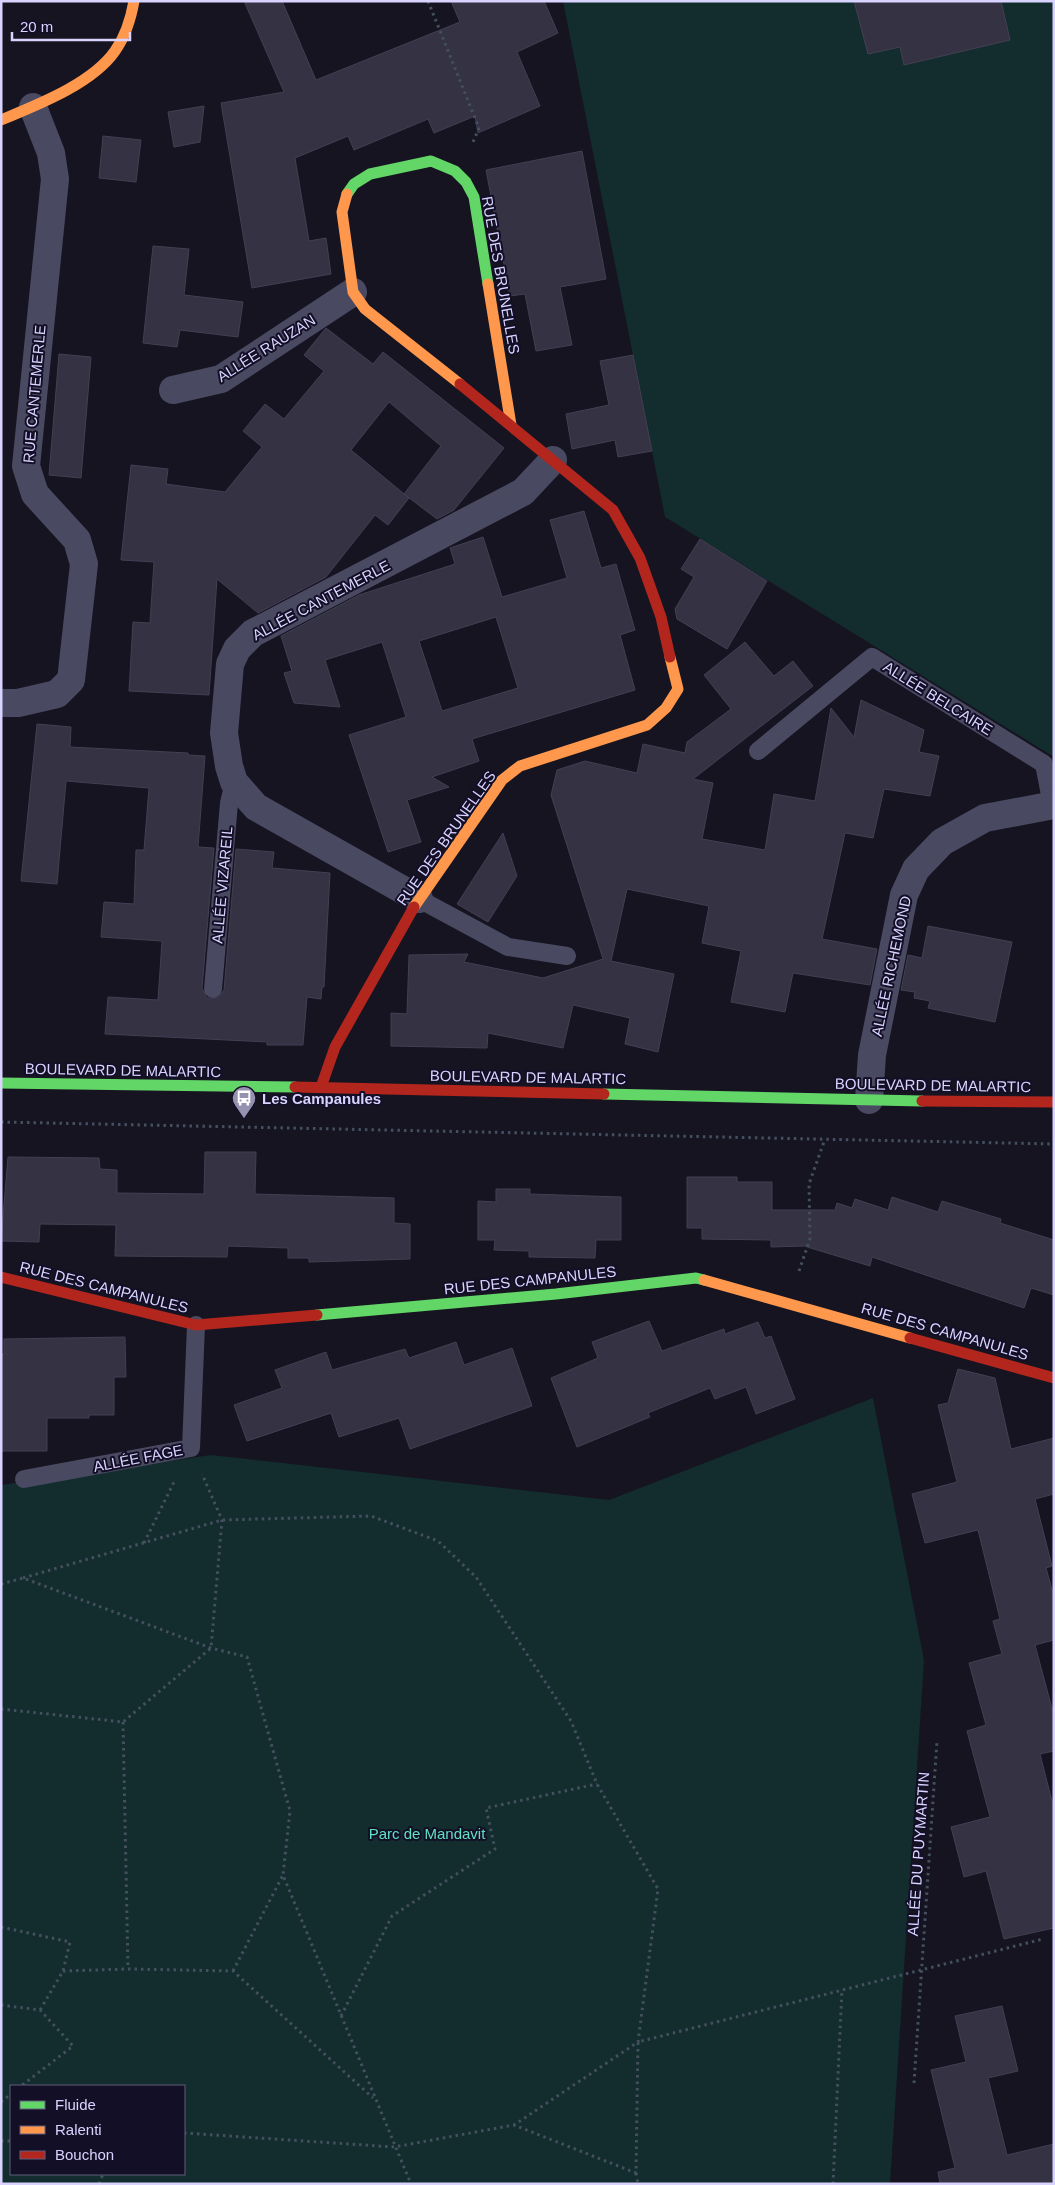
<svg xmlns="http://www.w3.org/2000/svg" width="1055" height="2185" viewBox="0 0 1055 2185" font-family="Arial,sans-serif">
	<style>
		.green { fill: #132c2d; fill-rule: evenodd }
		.building { fill: #343243; stroke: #433f54; fill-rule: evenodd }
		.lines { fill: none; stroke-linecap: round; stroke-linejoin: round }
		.path { stroke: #44505f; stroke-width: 3; stroke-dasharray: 2.5 4; stroke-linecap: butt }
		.lane { stroke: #4a4962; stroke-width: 18 }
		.street { stroke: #4a4962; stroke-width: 28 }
		.fast { stroke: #63d668; stroke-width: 11 }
		.slow { stroke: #ff974d; stroke-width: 11 }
		.jam { stroke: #b3261e; stroke-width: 11 }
		.labels { text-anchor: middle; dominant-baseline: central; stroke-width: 4; stroke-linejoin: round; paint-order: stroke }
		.street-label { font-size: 15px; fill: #d9d4ff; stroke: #130f26 }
		.poi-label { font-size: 15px; font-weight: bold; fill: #d9d4ff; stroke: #130f26; text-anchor: start }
		.park-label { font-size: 15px; fill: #5fe0c0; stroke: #130f26 }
	</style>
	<rect width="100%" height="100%" fill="#161421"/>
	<g class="green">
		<polygon points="563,1 1054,1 1054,757 665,517"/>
		<path d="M 873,1398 L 924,1660 L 890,2184 L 1,2184 L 1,1485 L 211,1455 L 609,1500 ZM 11,2086 L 184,2086 L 184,2174 L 11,2174 Z"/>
	</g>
	<g class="building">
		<polygon points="244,1 282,1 316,80 460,22 451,1 544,1 558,33 517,52 540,106 478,133 475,116 434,133 428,119 354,150 348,136 295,158 309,241 326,238 331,274 252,288 221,103 284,92"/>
		<polygon points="854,1 1001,1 1010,40 904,65 900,47 868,54"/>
		<polygon points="204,106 200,142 174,147 168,112"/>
		<polygon points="103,136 141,140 136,182 99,178"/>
		<polygon points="582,151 606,279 560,287 572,345 536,351 525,294 510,296 486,170"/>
		<polygon points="153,246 189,249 184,295 243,302 238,337 180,330 177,347 143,343"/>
		<polygon points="326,328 373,364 383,352 504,448 454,510 437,519 404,494 441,446 389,402 351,450 409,498 388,525 375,515 326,577 258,613 217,579 209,695 129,691 133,622 150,623 154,562 121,560 131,465 168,469 166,484 225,492 262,447 243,431 265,404 284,419 324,371 304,355"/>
		<polygon points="59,354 91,357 81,478 49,475"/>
		<polygon points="633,355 652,451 618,457 615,440 572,449 566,414 609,405 600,361"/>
		<path d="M 584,511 L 601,568 L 616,564 L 635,630 L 620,635 L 635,690 L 472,739 L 479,761 L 432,777 L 449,787 L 407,800 L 421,842 L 388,852 L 349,735 L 406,717 L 382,642 L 325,660 L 340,707 L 294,703 L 284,673 L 292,671 L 281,636 L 359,595 L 455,564 L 450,548 L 483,537 L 502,597 L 567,578 L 550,520 ZM 496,617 L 518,688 L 442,711 L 419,641 Z"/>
		<polygon points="700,539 767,581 727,649 677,619 675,609 694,577 681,569"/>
		<polygon points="745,642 774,676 793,661 813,686 693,779 713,783 702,839 765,850 774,794 815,801 831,708 854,737 861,700 924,730 919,752 939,756 930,796 884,789 873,838 845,833 822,939 877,949 870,985 793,973 785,1012 731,1002 741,951 702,943 709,906 627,889 611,961 674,974 658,1052 625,1044 630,1018 573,1005 563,1048 488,1033 487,1048 391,1046 391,1013 407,1014 409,955 468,954 464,962 543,978 603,959 551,795 557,770 585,761 637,773 643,744 685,753 687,742 731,709 704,675"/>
		<polygon points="37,724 71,727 70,747 188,753 188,755 205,756 198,847 214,848 202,988 207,998 218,998 224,990 236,849 274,852 272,868 330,873 324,987 322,987 321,999 307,997 303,1045 267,1045 267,1042 105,1034 108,997 158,1000 162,941 101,937 104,902 134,904 136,850 144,850 149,788 66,781 57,884 21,881"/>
		<polygon points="503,833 517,876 488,922 457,904"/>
		<polygon points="928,926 1012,942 995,1022 928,1008 930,1001 914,998 915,992 901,990 908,955 922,958"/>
		<polygon points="205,1152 256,1152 255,1194 394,1198 394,1223 410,1224 410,1259 309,1262 309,1258 288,1258 288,1248 228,1246 227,1257 115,1256 116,1225 40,1224 39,1242 1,1241 8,1157 99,1158 100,1169 117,1170 117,1193 204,1194"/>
		<polygon points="687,1177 737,1177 737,1182 772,1182 772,1210 835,1210 837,1203 852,1208 855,1199 888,1210 892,1197 938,1212 942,1201 1001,1219 1000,1223 1054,1240 1054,1295 1031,1288 1024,1308 872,1257 870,1266 804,1246 771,1247 771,1240 702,1239 702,1228 687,1228"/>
		<polygon points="496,1189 530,1189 530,1194 621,1197 621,1240 596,1240 595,1258 529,1257 529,1251 494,1250 495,1240 478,1240 478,1201 496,1202"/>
		<polygon points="649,1321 662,1351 724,1329 725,1334 758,1322 765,1338 771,1336 795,1399 756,1414 746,1387 715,1399 710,1388 648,1413 650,1417 577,1447 551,1378 598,1358 592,1342"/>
		<polygon points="125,1337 126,1377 114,1377 114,1415 89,1415 89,1418 47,1418 47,1451 1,1451 1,1354 4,1354 4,1339"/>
		<polygon points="456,1342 464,1365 512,1348 532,1406 410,1449 399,1418 339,1437 331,1413 247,1441 234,1405 282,1388 275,1370 326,1352 332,1370 405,1349 409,1358"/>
		<polygon points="958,1369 995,1378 1011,1449 1054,1438 1054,1494 1035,1499 1052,1566 1046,1568 1054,1597 1054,1640 1035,1645 1054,1716 1054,1751 1040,1754 1054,1809 1054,1928 1004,1939 986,1871 964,1877 951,1827 990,1817 967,1731 986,1725 969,1663 1002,1654 993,1621 1000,1619 978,1530 925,1543 912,1494 957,1482 938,1405 948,1403"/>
		<polygon points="1002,2006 1018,2071 988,2078 1007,2155 1054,2144 1054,2184 940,2184 938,2172 955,2168 931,2070 966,2062 955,2016"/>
	</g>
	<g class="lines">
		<g class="path">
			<polyline points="428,1 479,128 473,142"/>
			<polyline points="1,1122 1054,1144"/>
			<polyline points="799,1271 810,1239 809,1184 825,1139"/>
			<polyline points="144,1543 174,1482"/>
			<polyline points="23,1578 222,1520 371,1516 438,1541 476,1577 571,1721 597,1784 658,1889 638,2042 514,2125"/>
			<polyline points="1,1584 23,1578 211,1648 247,1657 290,1811 283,1875 411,2184"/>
			<polyline points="1,1709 123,1722 211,1648 222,1520 202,1474"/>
			<polyline points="123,1722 128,1969"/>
			<polyline points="1,1927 70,1942 63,1971 40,2010"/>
			<polyline points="63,1971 128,1969 233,1971 373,2098"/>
			<polyline points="233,1971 283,1875"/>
			<polyline points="1,2005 40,2010 73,2046 21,2086"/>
			<polyline points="341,2016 392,1916 495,1849 486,1808 597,1784"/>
			<polyline points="914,2083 937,1741"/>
			<polyline points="1,2102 11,2094"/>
			<polyline points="184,2133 394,2147 514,2125 636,2173 638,2042 1043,1939"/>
			<polyline points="1,2141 11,2141"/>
			<polyline points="636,2173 638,2184"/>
			<polyline points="99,2184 103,2174"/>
			<polyline points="833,2184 842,1989"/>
		</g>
		<g class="lane">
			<polyline points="758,751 872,657 1044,764 1052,805"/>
			<polyline points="419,899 508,947 567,956"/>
			<polyline points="213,989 229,803 234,782"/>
			<polyline points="24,1479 191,1448 196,1325"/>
		</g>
		<g class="street">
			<polyline points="173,390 221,379 353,292"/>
			<polyline points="1,703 18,703 57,694 71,680 84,564 77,540 35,494 26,466 55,179 51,153 33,107"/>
			<polyline points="419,899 256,807 234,782 229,766 224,733 230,664 237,649 253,633 523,492 553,460"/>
			<polyline points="869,1100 872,1055 904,895 916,869 942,842 985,818 1054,805"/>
		</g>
		<g class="fast">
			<polyline points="347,194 354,184 370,174 431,161 455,171 466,182 474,197 488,284"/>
			<polyline points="1,1083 295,1087"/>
			<polyline points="604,1094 922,1101"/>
			<polyline points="317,1315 556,1294 696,1278 704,1280"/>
		</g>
		<g class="slow">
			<path d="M 1,120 C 37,105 92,84 115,51 C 125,37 131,18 134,1"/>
			<polyline points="347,194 342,212 353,292 365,309 460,384"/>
			<polyline points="488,284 511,425"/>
			<polyline points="414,907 502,780 520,766 647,725 666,708 678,689 670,657"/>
			<polyline points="704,1280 910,1338"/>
		</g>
		<g class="jam">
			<polyline points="460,384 613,510 640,558 661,617 670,657"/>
			<polyline points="295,1087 604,1094"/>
			<polyline points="321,1087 335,1047 414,907"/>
			<polyline points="922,1101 1054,1102"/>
			<polyline points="1,1277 196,1325 317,1315"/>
			<polyline points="910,1338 1054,1378"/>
		</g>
	</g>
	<defs>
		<g id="bus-pin" transform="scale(1.25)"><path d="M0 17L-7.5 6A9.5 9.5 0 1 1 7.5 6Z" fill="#9591b1" stroke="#130f26"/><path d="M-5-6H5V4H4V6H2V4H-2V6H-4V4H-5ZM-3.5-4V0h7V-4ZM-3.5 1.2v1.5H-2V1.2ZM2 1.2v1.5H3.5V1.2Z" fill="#fff"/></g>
	</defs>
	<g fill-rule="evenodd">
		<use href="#bus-pin" x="244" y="1098"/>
	</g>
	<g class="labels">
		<g class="street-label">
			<text transform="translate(501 275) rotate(80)">RUE DES BRUNELLES</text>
			<text transform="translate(266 348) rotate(-32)">ALLÉE RAUZAN</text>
			<text transform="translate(34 394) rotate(-85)">RUE CANTEMERLE</text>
			<text transform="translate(321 600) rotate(-28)">ALLÉE CANTEMERLE</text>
			<text transform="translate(938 698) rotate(32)">ALLÉE BELCAIRE</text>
			<text transform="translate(446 838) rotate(-55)">RUE DES BRUNELLES</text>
			<text transform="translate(222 885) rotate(-85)">ALLÉE VIZAREIL</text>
			<text transform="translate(891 966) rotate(-78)">ALLÉE RICHEMOND</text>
			<text transform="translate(123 1070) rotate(1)">BOULEVARD DE MALARTIC</text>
			<text transform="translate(528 1077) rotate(1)">BOULEVARD DE MALARTIC</text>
			<text transform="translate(933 1085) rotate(1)">BOULEVARD DE MALARTIC</text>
			<text transform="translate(530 1280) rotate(-6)">RUE DES CAMPANULES</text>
			<text transform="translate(104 1287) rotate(14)">RUE DES CAMPANULES</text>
			<text transform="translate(945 1331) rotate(16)">RUE DES CAMPANULES</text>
			<text transform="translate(138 1458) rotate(-11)">ALLÉE FAGE</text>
			<text transform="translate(918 1854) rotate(-86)">ALLÉE DU PUYMARTIN</text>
		</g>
		<g class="poi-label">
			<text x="262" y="1098">Les Campanules</text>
		</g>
		<g class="park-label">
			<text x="427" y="1833">Parc de Mandavit</text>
		</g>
	</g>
	<rect width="1055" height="2185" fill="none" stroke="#d9d4ff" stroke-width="5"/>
	<rect x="10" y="2085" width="175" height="90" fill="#130f26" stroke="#625e7d"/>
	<rect x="20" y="2101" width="25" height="8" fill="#63d668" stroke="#625e7d"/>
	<text x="55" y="2110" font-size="15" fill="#d9d4ff">Fluide</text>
	<rect x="20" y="2126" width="25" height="8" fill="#ff974d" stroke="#625e7d"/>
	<text x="55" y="2135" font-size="15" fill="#d9d4ff">Ralenti</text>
	<rect x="20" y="2151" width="25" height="8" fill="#b3261e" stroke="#625e7d"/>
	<text x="55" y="2160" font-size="15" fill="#d9d4ff">Bouchon</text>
	<path d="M12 32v8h118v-8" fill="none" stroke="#d9d4ff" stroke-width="2.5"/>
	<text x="20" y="32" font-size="15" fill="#d9d4ff" stroke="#130f26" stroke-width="4" paint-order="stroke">20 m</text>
</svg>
